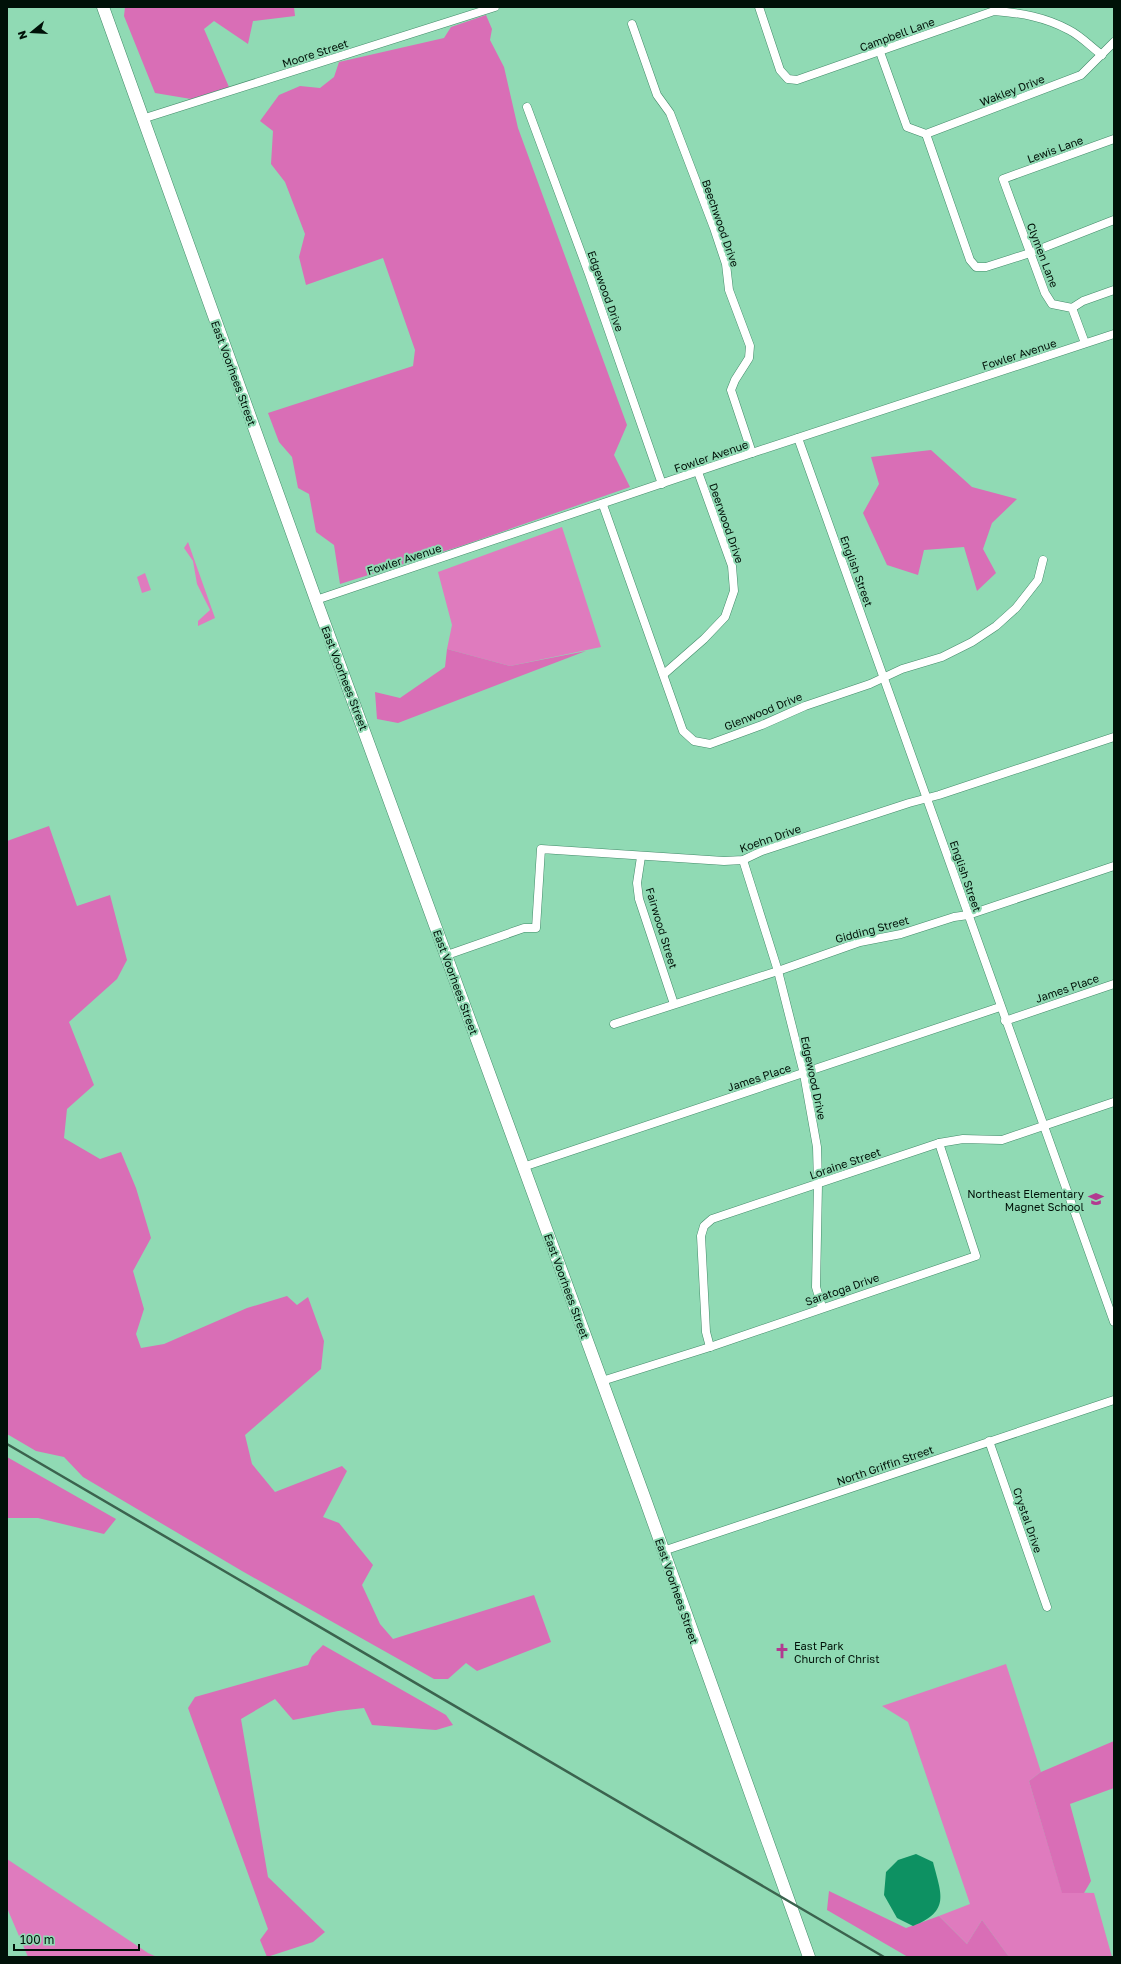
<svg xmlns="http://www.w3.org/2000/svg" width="1121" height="1964" viewBox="0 0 1121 1964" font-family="'Golos Text',sans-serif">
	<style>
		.green { fill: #df7bbe }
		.forest { fill: #d96eb6 }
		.water { fill: #0d9162 }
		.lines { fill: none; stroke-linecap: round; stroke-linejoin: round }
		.street-casing { stroke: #428b69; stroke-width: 9 }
		.secondary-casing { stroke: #428b69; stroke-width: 13 }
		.street { stroke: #fff; stroke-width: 8 }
		.secondary { stroke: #fff; stroke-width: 12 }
		.rail { stroke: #3b634e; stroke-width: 2.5 }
		.labels { text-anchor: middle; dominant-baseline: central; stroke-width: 4; stroke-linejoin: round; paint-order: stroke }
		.street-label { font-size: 11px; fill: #001108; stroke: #90dab4 }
		.poi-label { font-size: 11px; fill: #001108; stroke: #90dab4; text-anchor: end }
	</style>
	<rect width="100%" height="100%" fill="#90dab4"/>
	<g class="green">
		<polygon points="562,527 601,647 510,666 447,649 452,625 438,572"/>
		<polygon points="188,542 215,618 198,626 198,621 210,610 197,584 193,561 184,548"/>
		<polygon points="145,573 151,590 142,593 137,577"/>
		<polygon points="1006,1664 1041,1772 1029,1781 1062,1892 1094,1893 1112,1957 1009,1957 982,1920 967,1944 939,1916 970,1904 908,1722 882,1706"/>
		<polygon points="7,1859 148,1953 157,1957 28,1957 7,1908"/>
	</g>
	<g class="forest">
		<polygon points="125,7 294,7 295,16 253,21 248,44 214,21 204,29 229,87 191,99 155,93 124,16"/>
		<polygon points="486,15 492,29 490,40 504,67 518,128 627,425 614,455 630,487 461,546 340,584 334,545 316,532 309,494 298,488 292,457 279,442 268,413 413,366 415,350 383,258 306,285 299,257 305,234 285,182 271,164 273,131 260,121 279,95 300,86 320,88 334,77 339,62 444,38 451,27"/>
		<polygon points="931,450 972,487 1017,499 992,523 983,549 996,573 977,591 964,547 924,550 918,575 887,565 863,513 879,484 871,457"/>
		<polygon points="447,649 510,666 586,651 398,723 377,719 375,692 400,698 445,667"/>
		<polygon points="49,826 77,906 110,895 127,960 117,979 69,1022 94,1085 67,1109 64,1138 100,1159 121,1152 136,1188 151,1238 133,1271 144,1309 136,1334 141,1348 164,1344 247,1308 287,1296 297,1305 308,1297 324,1341 321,1369 245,1435 252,1464 275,1492 342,1466 347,1471 323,1517 339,1523 373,1565 362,1585 380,1624 393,1639 534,1595 551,1642 477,1671 466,1663 448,1679 434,1679 242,1571 83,1477 64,1457 36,1451 7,1434 7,841"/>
		<polygon points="7,1457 116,1519 104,1534 38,1518 7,1518"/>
		<polygon points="323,1645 446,1715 453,1725 436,1730 372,1725 364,1708 338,1711 293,1720 275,1699 241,1719 268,1877 325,1932 313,1942 267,1957 260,1940 268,1929 188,1708 195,1697 308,1665 312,1656"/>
		<polygon points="1114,1741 1114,1788 1070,1804 1091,1881 1084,1893 1062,1893 1029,1781 1041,1772"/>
		<polygon points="829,1891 906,1928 939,1916 967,1944 982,1920 1009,1957 908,1957 827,1910"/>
	</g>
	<path class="water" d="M 916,1854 L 933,1862 C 941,1894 951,1911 913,1926 L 897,1918 L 884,1895 L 886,1872 L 898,1860 Z"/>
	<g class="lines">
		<g class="street-casing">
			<g id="street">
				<path d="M 759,7 L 780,70 L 788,79 L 797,80 L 994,11 C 1021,13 1045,17 1069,30 C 1081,36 1091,47 1102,55"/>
				<polyline points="632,24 657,95 670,113 714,228 726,264 729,290 750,346 749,358 735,380 731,390 752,453"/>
				<polyline points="880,52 907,127 926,134 1081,75 1114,42"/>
				<polyline points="527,107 589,274 662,484"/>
				<polyline points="142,119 495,7"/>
				<polyline points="926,134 970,260 976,267 986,267 1030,253 1114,220"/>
				<polyline points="1072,308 1083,301 1114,290"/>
				<polyline points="1085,343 1072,308 1052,304 1045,293 1003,179 1114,139"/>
				<polyline points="798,438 1114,1322"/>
				<polyline points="603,505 683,731 694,741 710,744 762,725 805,706 870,684 902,669 942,657 972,642 996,626 1016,608 1038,580 1043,560"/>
				<polyline points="316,600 752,453 1114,334"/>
				<polyline points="664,674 704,639 725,617 734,591 732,566 698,472"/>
				<polyline points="641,857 637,883 639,899 674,1004"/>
				<polyline points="743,860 778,971 804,1074 817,1147 818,1184 816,1287 822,1307"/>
				<polyline points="447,955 524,928 536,928 541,849 724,861 743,860 762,851 909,803 939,795 1114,737"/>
				<polyline points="1005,1021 1114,984"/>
				<polyline points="614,1024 778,971 860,942 901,934 954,917 968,915 1114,866"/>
				<polyline points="523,1167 1000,1007"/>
				<polyline points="710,1347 706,1332 701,1236 704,1226 712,1219 939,1143 963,1139 1002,1140 1114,1102"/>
				<polyline points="602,1381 710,1347 976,1256 939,1143"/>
				<polyline points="989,1441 1047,1607"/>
				<polyline points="663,1551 1114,1400"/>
			</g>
		</g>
		<g class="secondary-casing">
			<polyline id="secondary" points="103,7 316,600 645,1499 809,1957"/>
		</g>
		<use href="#street" class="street"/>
		<use href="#secondary" class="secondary"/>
		<polyline class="rail" points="7,1444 884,1957"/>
	</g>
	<defs>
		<g id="school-bare" transform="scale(1.2)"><path d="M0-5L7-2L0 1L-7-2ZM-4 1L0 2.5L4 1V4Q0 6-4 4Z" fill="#b23a90" stroke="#90dab4" stroke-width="2.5" paint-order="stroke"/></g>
		<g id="church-bare" transform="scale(1.2)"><path d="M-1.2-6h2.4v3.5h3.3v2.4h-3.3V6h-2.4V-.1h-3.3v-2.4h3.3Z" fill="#b23a90" stroke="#90dab4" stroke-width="2.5" paint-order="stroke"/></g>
	</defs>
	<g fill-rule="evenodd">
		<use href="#school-bare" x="1096" y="1199"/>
		<use href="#church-bare" x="782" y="1651"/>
	</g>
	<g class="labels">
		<g class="street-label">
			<text transform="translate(897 34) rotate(-20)">Campbell Lane</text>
			<text transform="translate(315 53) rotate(-18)">Moore Street</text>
			<text transform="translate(1012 90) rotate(-21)">Wakley Drive</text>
			<text transform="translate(1055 149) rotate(-20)">Lewis Lane</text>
			<text transform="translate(721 223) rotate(71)">Beechwood Drive</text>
			<text transform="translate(1043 255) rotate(69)">Clymen Lane</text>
			<text transform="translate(606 291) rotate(70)">Edgewood Drive</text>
			<text transform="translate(1019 354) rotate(-18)">Fowler Avenue</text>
			<text transform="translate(234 373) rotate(70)">East Voorhees Street</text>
			<text transform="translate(711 456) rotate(-19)">Fowler Avenue</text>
			<text transform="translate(727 523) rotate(71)">Deerwood Drive</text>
			<text transform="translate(404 559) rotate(-18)">Fowler Avenue</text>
			<text transform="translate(857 571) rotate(70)">English Street</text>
			<text transform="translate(345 678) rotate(69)">East Voorhees Street</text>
			<text transform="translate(763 711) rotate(-22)">Glenwood Drive</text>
			<text transform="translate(770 838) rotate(-19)">Koehn Drive</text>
			<text transform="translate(966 876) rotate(71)">English Street</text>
			<text transform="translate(662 928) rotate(73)">Fairwood Street</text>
			<text transform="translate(872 929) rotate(-15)">Gidding Street</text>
			<text transform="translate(456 982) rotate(70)">East Voorhees Street</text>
			<text transform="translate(1067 988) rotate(-19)">James Place</text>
			<text transform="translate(759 1077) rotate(-18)">James Place</text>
			<text transform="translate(814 1078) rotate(78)">Edgewood Drive</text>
			<text transform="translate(845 1163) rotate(-19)">Loraine Street</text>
			<text transform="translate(567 1286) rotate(70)">East Voorhees Street</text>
			<text transform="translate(842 1289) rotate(-19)">Saratoga Drive</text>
			<text transform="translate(885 1465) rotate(-19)">North Griffin Street</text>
			<text transform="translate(1028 1520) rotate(71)">Crystal Drive</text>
			<text transform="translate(677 1591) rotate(71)">East Voorhees Street</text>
		</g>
		<g class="poi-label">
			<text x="1084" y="1193">Northeast Elementary<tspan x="1084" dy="13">Magnet School</tspan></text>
			<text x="794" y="1645" text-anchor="start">East Park<tspan x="794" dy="13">Church of Christ</tspan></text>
		</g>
	</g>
	<rect width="1121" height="1964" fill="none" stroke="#001108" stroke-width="16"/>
	<g transform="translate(32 32) rotate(252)" stroke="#90dab4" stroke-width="3" paint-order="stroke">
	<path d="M0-3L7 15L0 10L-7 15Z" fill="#001108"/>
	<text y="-6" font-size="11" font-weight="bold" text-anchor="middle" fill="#001108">N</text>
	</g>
	<path d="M14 1944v6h125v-6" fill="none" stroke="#001108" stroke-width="2"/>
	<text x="20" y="1944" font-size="12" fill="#001108" stroke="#90dab4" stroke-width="3" paint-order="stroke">100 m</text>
</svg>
